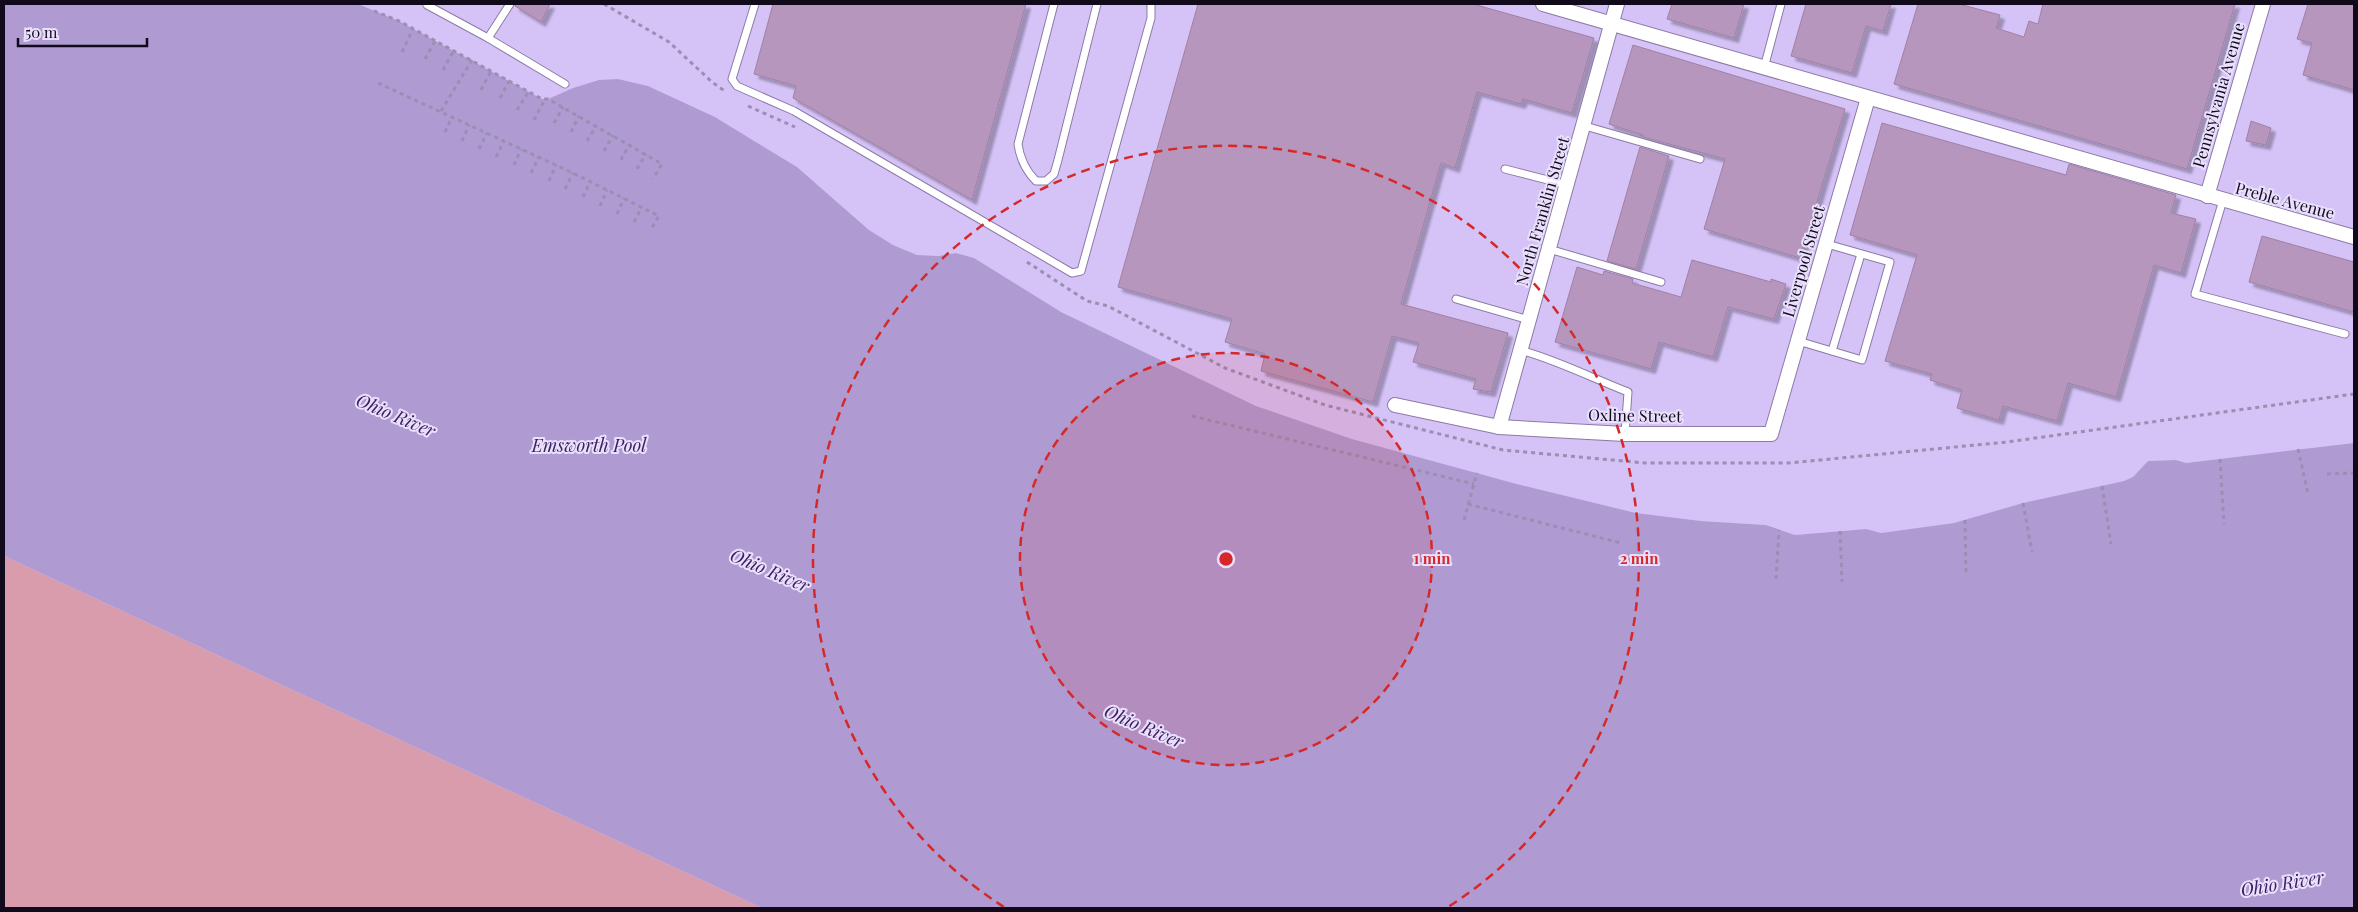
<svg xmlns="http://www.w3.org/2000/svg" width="2358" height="912" viewBox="0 0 2358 912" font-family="'Playfair Display',serif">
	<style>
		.built { fill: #d5c2f7 }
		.green { fill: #d89cad }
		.water { fill: #af9bd2 }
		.building { fill: #b796bd; stroke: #a080a6; filter: url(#shadow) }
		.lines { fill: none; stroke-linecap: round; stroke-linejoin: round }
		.lane-casing { stroke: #8b7ba6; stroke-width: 9 }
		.street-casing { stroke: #8b7ba6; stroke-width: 16 }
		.path { stroke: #9a8eb3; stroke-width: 3; stroke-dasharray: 4 4; stroke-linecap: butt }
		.lane { stroke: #fff; stroke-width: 7 }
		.street { stroke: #fff; stroke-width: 14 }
		.ring { fill: none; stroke: #d62828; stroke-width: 2.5; stroke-dasharray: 9 6 }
		.labels { text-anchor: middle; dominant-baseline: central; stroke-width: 4; stroke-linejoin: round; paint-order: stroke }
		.street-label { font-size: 16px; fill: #100a1a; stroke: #eae0fd }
		.water-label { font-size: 18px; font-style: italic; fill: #3d2061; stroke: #eae0fd }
		.centre { fill: #d62828; stroke: #eae0fd; stroke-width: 2.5 }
		.ring-label { font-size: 15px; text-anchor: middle; font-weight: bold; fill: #d62828; stroke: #eae0fd; stroke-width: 4; stroke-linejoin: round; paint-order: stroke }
	</style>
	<defs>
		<filter id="shadow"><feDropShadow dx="4.5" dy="4.5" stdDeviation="1" flood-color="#0004"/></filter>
	</defs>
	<rect width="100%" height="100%" fill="#dfcffe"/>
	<polygon class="built" points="358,4 2354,4 2354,443 2186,463 2176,460 2148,461 2133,478 2124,481 2023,503 1954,523 1881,533 1865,529 1795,535 1766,525 1701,521 1636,513 1513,483 1352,439 1256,406 1061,312 974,258 956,253 939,256 917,255 893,245 869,230 797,167 715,117 648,86 618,79 599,80 573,88 548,99 542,99 399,21"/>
	<polygon class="green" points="4,556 762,908 4,908"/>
	<polygon class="water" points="4,4 358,4 399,21 542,99 548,99 573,88 599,80 618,79 648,86 715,117 797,167 869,230 893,245 917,255 939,256 956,253 974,258 1061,312 1256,406 1352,439 1513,483 1636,513 1701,521 1766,525 1795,535 1866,529 1881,533 1954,523 2023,503 2124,481 2133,477 2148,461 2176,460 2186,463 2354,443 2354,908 762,908 4,556"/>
	<g class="building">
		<polygon points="515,4 550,4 541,22 515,6"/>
		<polygon points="773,4 1026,4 972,200 793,98 796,86 754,74"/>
		<polygon points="1198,4 1473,4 1594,38 1572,113 1523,99 1521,104 1477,92 1455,168 1441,163 1401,304 1508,333 1491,392 1473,389 1476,379 1413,362 1419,343 1392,336 1373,402 1261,371 1265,354 1225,342 1232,319 1118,287"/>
		<polygon points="1672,4 1744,4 1734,38 1667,19"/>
		<polygon points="1806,4 1891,4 1883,31 1866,26 1852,73 1791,56"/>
		<polygon points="1918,4 1959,4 2000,15 1996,28 2024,37 2029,21 2038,24 2043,4 2235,4 2187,169 1894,84"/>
		<polygon points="2308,4 2354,4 2354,90 2303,75 2312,43 2297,39"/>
		<polygon points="1633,45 1845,109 1800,258 1704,229 1725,159 1643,137 1643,135 1609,124"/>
		<polygon points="2251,121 2271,128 2266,145 2246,141"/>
		<polygon points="1882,123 2066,175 2069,164 2176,195 2171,213 2196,219 2181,273 2154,265 2116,397 2068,383 2057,421 2003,406 1999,420 1957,408 1962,390 1930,380 1932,374 1885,361 1917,255 1850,235"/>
		<polygon points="1640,147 1669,156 1636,269 1607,261"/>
		<polygon points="2262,236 2354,262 2354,312 2249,282"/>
		<polygon points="1692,260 1771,282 1771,279 1786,284 1774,319 1728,307 1713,357 1659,342 1651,369 1555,342 1577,267 1603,275 1604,271 1633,279 1632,283 1681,297"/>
	</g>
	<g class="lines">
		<g class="lane-casing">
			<g id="lane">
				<polyline points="510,4 488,38 565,84"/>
				<polyline points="755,4 732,79 737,86 794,111 1072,273 1081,271 1151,18 1151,4"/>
				<path d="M 1054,4 L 1018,144 C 1020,159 1025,170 1036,181 L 1046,181 L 1054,174 L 1058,160 L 1097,4"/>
				<polyline points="427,5 488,38"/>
				<polyline points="1764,68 1781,4"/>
				<polyline points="1585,126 1700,159"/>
				<polyline points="1505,169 1567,185"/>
				<polyline points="2223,200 2195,294 2345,334"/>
				<polyline points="1549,249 1661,282"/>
				<polyline points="1456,299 1529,320"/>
				<polyline points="1798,341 1862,360 1890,262 1827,244"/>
				<path d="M 1520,350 C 1557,360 1592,378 1628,392 L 1625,434"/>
				<polyline points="1832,351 1861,254"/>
			</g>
		</g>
		<g class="street-casing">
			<g id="street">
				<polyline points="1543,4 2354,237"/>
				<polyline points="2207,196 2263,4"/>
				<polyline points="1395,405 1499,427 1625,434 1771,434 1868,98"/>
				<polyline points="1499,427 1617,4"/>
			</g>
		</g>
		<g class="path">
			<polyline points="604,4 669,42 712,82 726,92"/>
			<polyline points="374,11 399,21 542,99 548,99 662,164 653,179"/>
			<polyline points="402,52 413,29"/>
			<polyline points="425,59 435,41"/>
			<polyline points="443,70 454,50"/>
			<polyline points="378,83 573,173 659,216 650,231"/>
			<polyline points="481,90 491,71"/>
			<polyline points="500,98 509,81"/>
			<polyline points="748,106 795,127"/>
			<polyline points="517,110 529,91"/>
			<polyline points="441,111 472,60"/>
			<polyline points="534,120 545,99"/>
			<polyline points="554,123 563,107"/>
			<polyline points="445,132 452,117"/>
			<polyline points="571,132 579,116"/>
			<polyline points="462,141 469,125"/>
			<polyline points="587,141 596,126"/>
			<polyline points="479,149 487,133"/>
			<polyline points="604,151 613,135"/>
			<polyline points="496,157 504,141"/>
			<polyline points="621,160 629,145"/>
			<polyline points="514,165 521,149"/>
			<polyline points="637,169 646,154"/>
			<polyline points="531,173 539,157"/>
			<polyline points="549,181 556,165"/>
			<polyline points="565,189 573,173"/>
			<polyline points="583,197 590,182"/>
			<polyline points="600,206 607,190"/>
			<polyline points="617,214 624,198"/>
			<polyline points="634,222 642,207"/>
			<polyline points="1027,262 1087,301 1108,306 1225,368 1325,405 1503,450 1645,463 1789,463 2007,442 2354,394"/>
			<polyline points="1192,416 1474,484"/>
			<polyline points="2298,449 2308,494"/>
			<polyline points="2220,459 2224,524"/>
			<polyline points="2327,474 2354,473"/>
			<polyline points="2102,486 2111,544"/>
			<polyline points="2023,503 2032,552"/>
			<polyline points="1468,504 1621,543"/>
			<polyline points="1464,520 1477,473"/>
			<polyline points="1965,520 1966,574"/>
			<polyline points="1840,531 1842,582"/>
			<polyline points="1776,579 1779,530"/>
		</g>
		<use href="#lane" class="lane"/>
		<use href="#street" class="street"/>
	</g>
	<circle cx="1226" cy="559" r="206" fill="#d62828" fill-opacity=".12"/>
	<g class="ring">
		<circle cx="1226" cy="559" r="206"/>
		<path d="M1004 907A413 413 0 1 1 1448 907"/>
	</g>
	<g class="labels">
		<g class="street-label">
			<text transform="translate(2218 95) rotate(-74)">Pennsylvania Avenue</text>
			<text transform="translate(2285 200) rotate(15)">Preble Avenue</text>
			<text transform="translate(1542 211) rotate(-74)">North Franklin Street</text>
			<text transform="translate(1803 261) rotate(-74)">Liverpool Street</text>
			<text transform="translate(1635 415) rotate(1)">Oxline Street</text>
		</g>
		<g class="water-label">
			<text transform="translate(396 415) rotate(23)">Ohio River</text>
			<text x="589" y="445">Emsworth Pool</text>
			<text transform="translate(770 570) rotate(23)">Ohio River</text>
			<text transform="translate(1144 726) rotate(23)">Ohio River</text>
			<text transform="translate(2282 883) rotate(-9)">Ohio River</text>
		</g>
	</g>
	<circle cx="1226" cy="559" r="8" class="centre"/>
	<g class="ring-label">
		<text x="1432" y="564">1 min</text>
		<text x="1639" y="564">2 min</text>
	</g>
	<rect width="2358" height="912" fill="none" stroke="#100a1a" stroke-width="10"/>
	<path d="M18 38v8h129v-8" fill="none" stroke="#100a1a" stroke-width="2.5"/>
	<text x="25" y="38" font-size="15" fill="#100a1a" stroke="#eae0fd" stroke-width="4" paint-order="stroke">50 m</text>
</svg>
